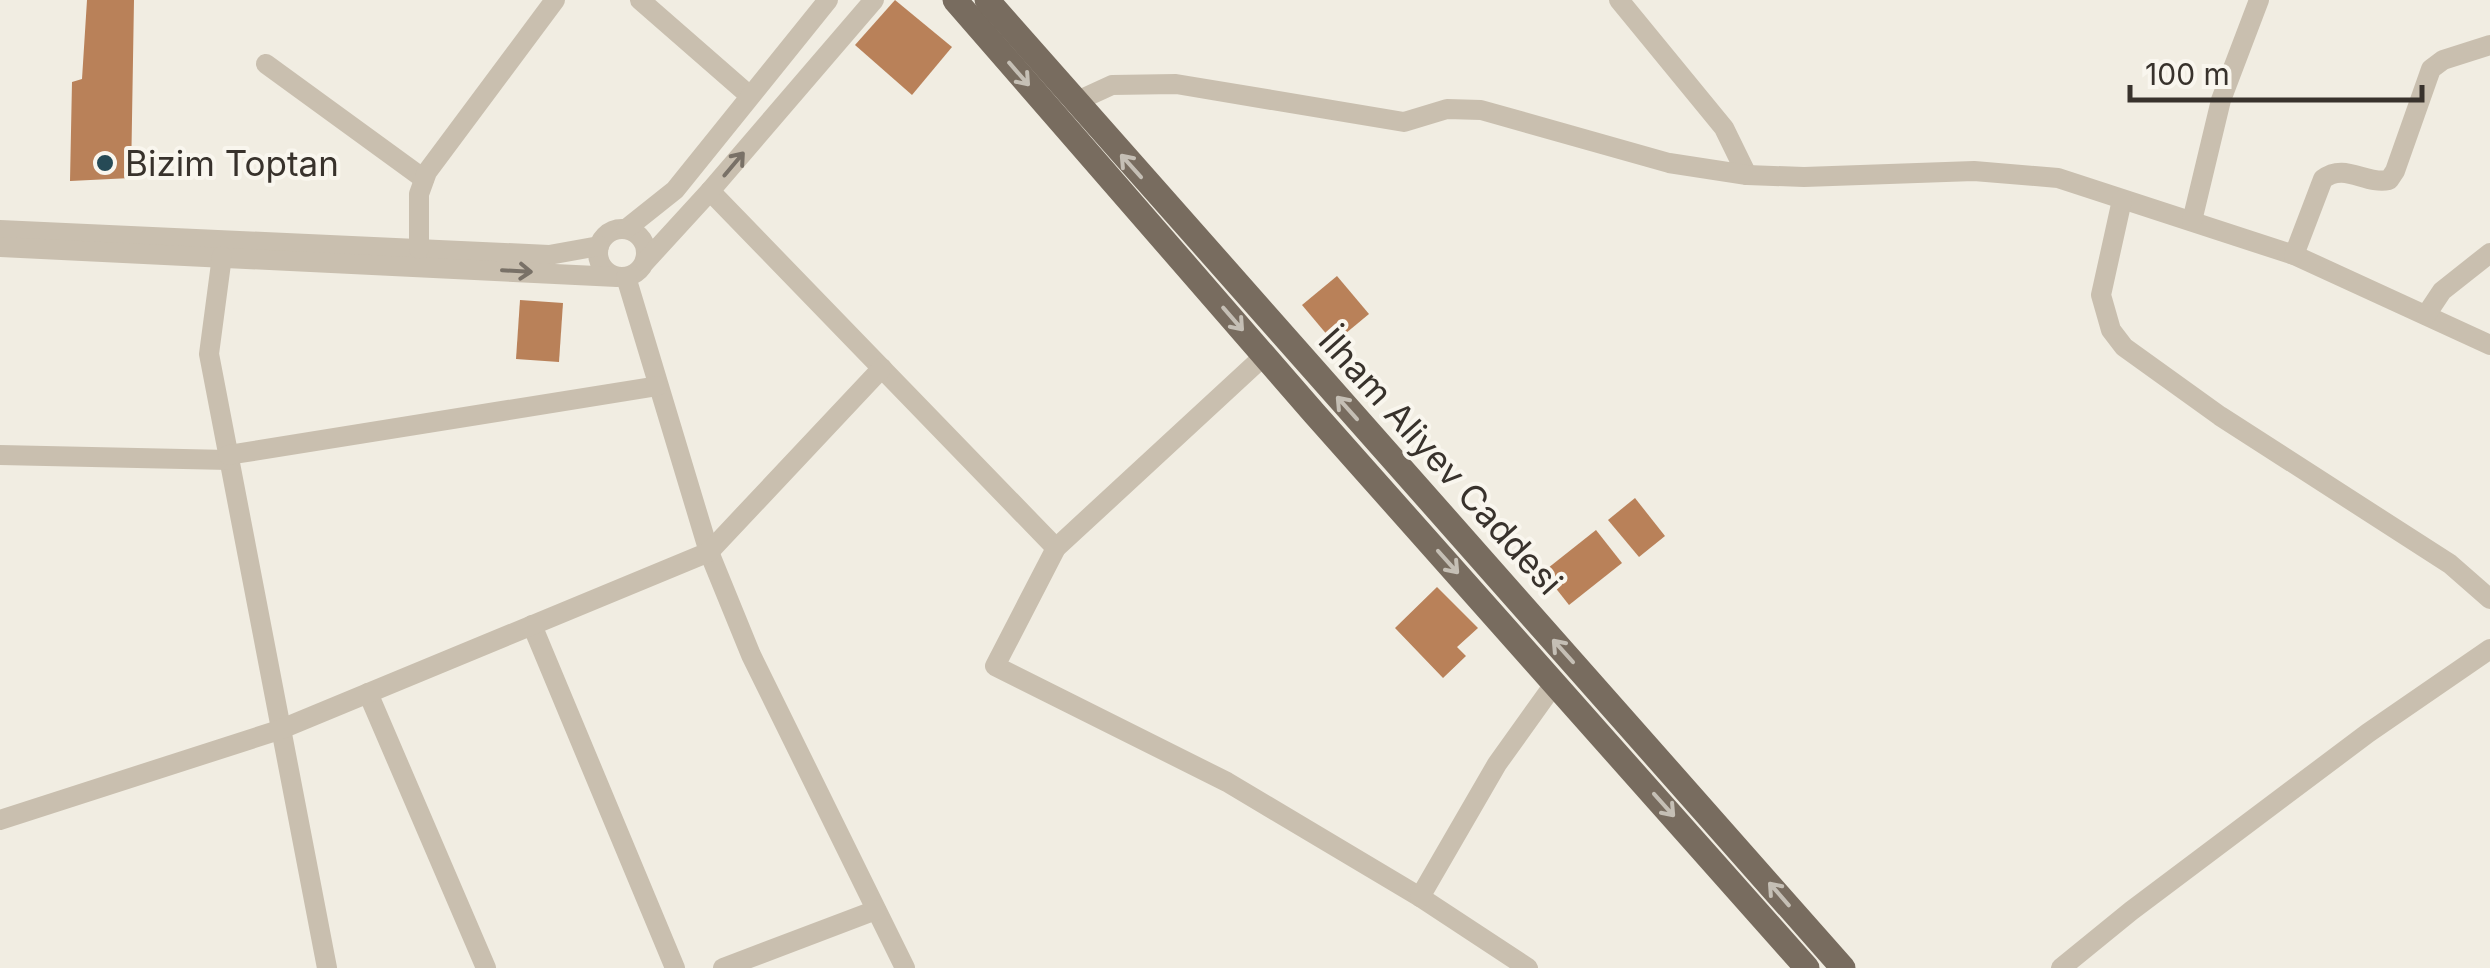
<svg xmlns="http://www.w3.org/2000/svg" width="2490" height="968" viewBox="0 0 2490 968" font-family="Inter,sans-serif">
	<style>
		.building { fill: #b98159 }
		.lines { fill: none; stroke-linecap: round; stroke-linejoin: round }
		.minor { stroke: #c9bfaf; stroke-width: 20 }
		.major { stroke: #786c5f; stroke-width: 25 }
		.oneway { stroke: #c5bfb5 }
		.oneway2 { stroke: #797167 }
		.poi-dot { fill: #264a56; stroke: #f9f6ee; stroke-width: 4 }
		.labels { text-anchor: middle; dominant-baseline: central; stroke-width: 8; stroke-linejoin: round; paint-order: stroke }
		.poi-label { font-size: 35px; fill: #38322c; stroke: #f9f6ee; text-anchor: start }
		.street-label { font-size: 35px; fill: #38322c; stroke: #f9f6ee }
	</style>
	<rect width="100%" height="100%" fill="#f1ede2"/>
	<g class="building">
		<polygon points="87,0 134,0 131,178 70,181 72,82 82,79"/>
		<polygon points="895,0 952,47 912,95 855,45"/>
		<polygon points="1337,276 1369,314 1334,343 1302,305"/>
		<polygon points="520,300 563,303 559,362 516,359"/>
		<polygon points="1635,498 1665,536 1639,557 1608,520"/>
		<polygon points="1596,530 1622,563 1569,605 1543,572"/>
		<polygon points="1437,587 1478,628 1457,647 1466,656 1443,678 1395,628"/>
	</g>
	<g class="lines">
		<g class="minor">
			<polyline points="640,0 750,96"/>
			<polyline points="1619,0 1724,128 1747,175"/>
			<polyline points="266,64 424,179"/>
			<polyline points="1075,102 1112,85 1176,84 1404,122 1447,109 1481,110 1669,163 1747,175 1804,177 1974,171 2058,178 2294,255 2490,345"/>
			<polyline points="710,191 1056,548"/>
			<polyline points="2122,200 2101,295 2111,330 2124,347 2220,416 2450,564 2490,599"/>
			<polyline points="2192,221 2221,100 2259,0"/>
			<circle cx="622" cy="253" r="24"/>
			<polyline points="626,229 675,190 828,0"/>
			<polyline points="0,230 549,255 599,246"/>
			<polyline points="0,247 617,277"/>
			<polyline points="419,249 419,194 427,172 555,0"/>
			<path d="M 2294,255 L 2323,179 C 2345,162 2365,185 2389,180 L 2395,171 L 2431,69 L 2443,60 L 2490,45"/>
			<polyline points="222,256 209,354 327,968"/>
			<polyline points="645,262 710,191 874,0"/>
			<polyline points="626,277 709,552 751,655 905,968"/>
			<polyline points="2426,315 2442,291 2490,253"/>
			<polyline points="1265,355 1056,548 995,666 1227,782 1420,897 1528,968"/>
			<polyline points="0,455 229,460"/>
			<polyline points="228,455 658,386"/>
			<polyline points="532,625 675,968"/>
			<polyline points="368,693 486,968"/>
			<polyline points="0,820 279,730 709,552 882,368"/>
			<polyline points="1420,897 1497,764 1555,683"/>
			<polyline points="723,968 876,910"/>
			<polyline points="2061,968 2131,911 2368,733 2490,649"/>
		</g>
		<g class="major">
			<polyline points="955,0 1314,413 1807,968"/>
			<polyline points="987,0 1843,968"/>
		</g>
	</g>
	<defs><path id="oneway-shaft" d="M-6 0H5M1.5-3L5.5 0L1.5 3" fill="none" stroke-width="1.6" stroke-linecap="round" stroke-linejoin="round" transform="scale(2.5)"/></defs>
	<g class="oneway">
		<use href="#oneway-shaft" transform="translate(1019 74) rotate(49)"/>
		<use href="#oneway-shaft" transform="translate(1131 166) rotate(-132)"/>
		<use href="#oneway-shaft" transform="translate(1233 319) rotate(49)"/>
		<use href="#oneway-shaft" transform="translate(1347 408) rotate(-132)"/>
		<use href="#oneway-shaft" transform="translate(1448 562) rotate(48)"/>
		<use href="#oneway-shaft" transform="translate(1563 651) rotate(-132)"/>
		<use href="#oneway-shaft" transform="translate(1664 805) rotate(48)"/>
		<use href="#oneway-shaft" transform="translate(1779 894) rotate(-131)"/>
	</g>
	<g class="oneway2">
		<use href="#oneway-shaft" transform="translate(734 164) rotate(-50)"/>
		<use href="#oneway-shaft" transform="translate(517 271) rotate(3)"/>
	</g>
	<circle class="poi-dot" cx="105" cy="163" r="10"/>
	<g class="labels">
		<g class="poi-label">
			<text x="125" y="163">Bizim Toptan</text>
		</g>
		<g class="street-label">
			<text transform="translate(1441 461) rotate(48)">İlham Aliyev Caddesi</text>
		</g>
	</g>
	<path d="M2130 85v15h292v-15" fill="none" stroke="#38322c" stroke-width="5"/>
	<text x="2145" y="85" font-size="30" fill="#38322c" stroke="#f9f6ee" stroke-width="8" paint-order="stroke">100 m</text>
</svg>
